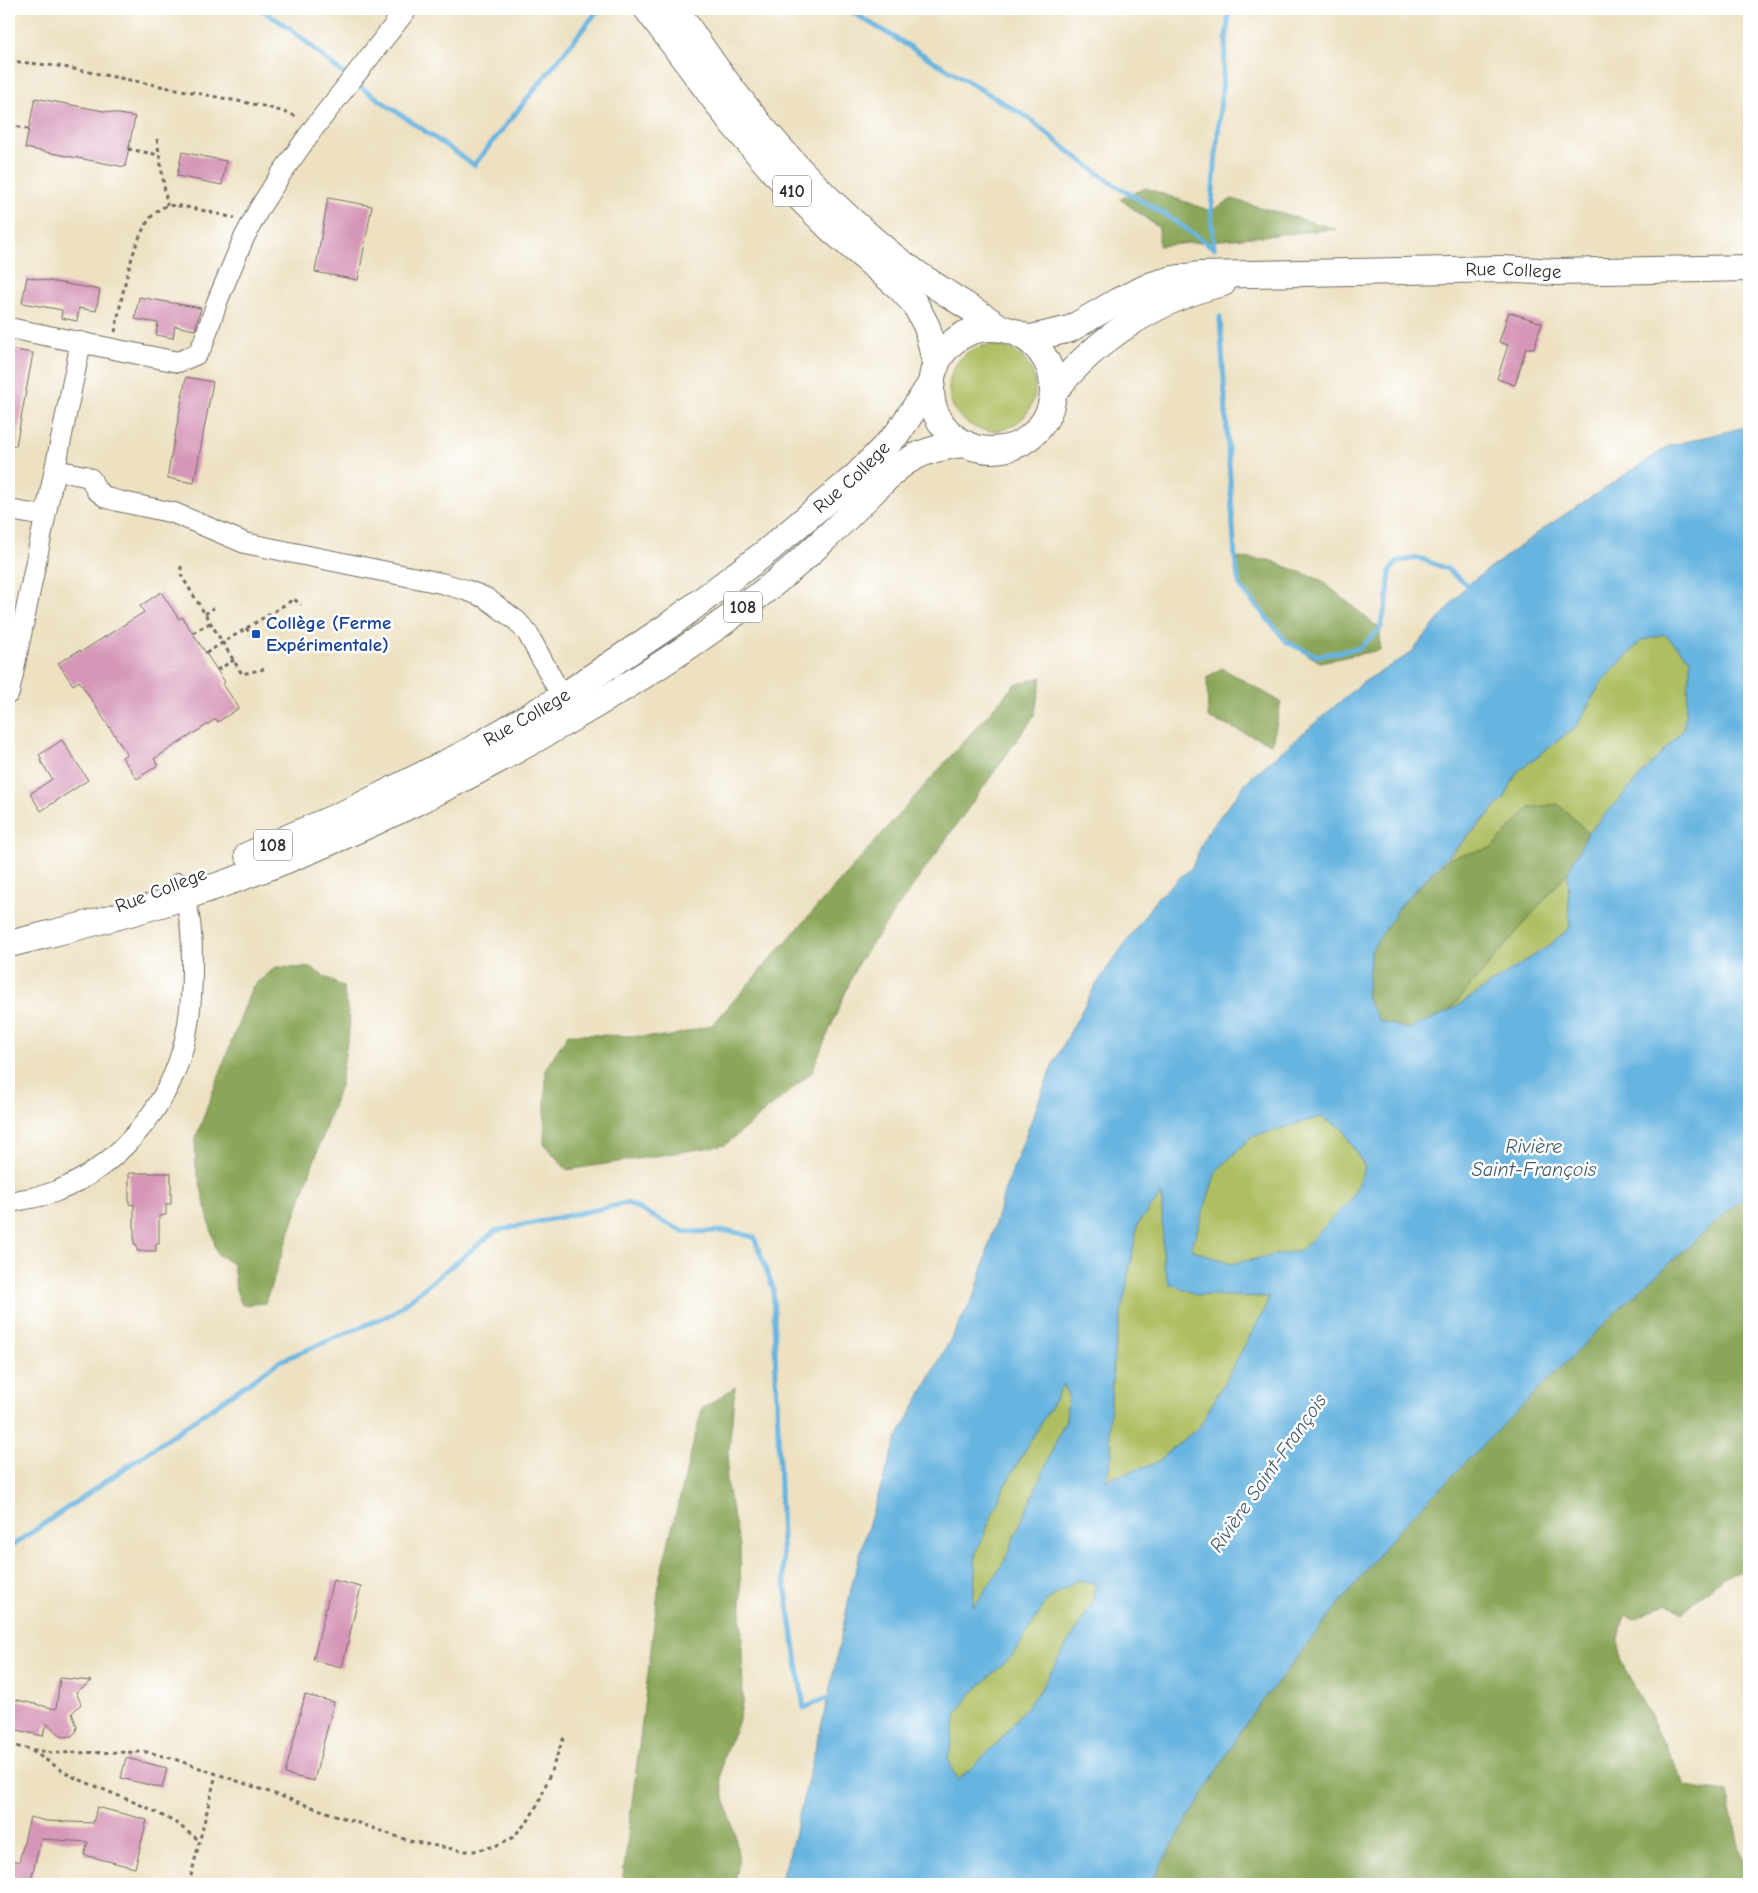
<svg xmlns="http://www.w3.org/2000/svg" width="1758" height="1893" viewBox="0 0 1758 1893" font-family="'Comic Neue',sans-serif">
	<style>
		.green { fill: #adbf62; stroke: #6c7546 }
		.forest { fill: #8aa658; stroke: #5a6842 }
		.water { fill: #66b4e0; stroke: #487086; fill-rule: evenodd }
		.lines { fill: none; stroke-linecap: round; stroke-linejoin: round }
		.stream { stroke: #66b4e0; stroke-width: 5 }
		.building { fill: #d596b7 }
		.minor-casing { stroke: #6f6b60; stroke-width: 22 }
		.major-casing { stroke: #6f6b60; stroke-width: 28 }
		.path { stroke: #6f6b60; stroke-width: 3; stroke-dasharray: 4 4; stroke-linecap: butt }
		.minor { stroke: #fff; stroke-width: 20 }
		.major { stroke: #fff; stroke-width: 26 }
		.transit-dot { fill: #1a4fb4; stroke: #fff; stroke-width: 2 }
		.labels { text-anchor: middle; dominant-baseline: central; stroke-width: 5; stroke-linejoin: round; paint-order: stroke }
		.shield { fill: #fff; stroke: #6b6b6b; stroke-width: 1 }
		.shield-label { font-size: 18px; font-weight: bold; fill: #2b2b2b }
		.street-label { font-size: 19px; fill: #2b2b2b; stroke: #fff }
		.transit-label { font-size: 19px; font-weight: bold; fill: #164399; stroke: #fff; text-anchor: start }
		.water-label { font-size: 20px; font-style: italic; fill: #405b6a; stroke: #fff }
	</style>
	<rect width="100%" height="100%" fill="#fff"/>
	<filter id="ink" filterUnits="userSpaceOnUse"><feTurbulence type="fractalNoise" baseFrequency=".02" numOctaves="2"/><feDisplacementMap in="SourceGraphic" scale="10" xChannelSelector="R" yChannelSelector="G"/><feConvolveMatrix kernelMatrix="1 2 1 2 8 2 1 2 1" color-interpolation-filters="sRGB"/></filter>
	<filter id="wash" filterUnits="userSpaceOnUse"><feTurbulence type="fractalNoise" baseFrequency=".0096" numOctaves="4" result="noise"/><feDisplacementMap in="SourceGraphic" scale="20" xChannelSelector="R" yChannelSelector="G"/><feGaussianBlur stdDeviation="1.12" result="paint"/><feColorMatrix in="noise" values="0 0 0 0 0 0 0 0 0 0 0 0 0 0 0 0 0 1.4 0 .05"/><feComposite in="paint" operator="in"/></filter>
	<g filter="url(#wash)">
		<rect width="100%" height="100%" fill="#ede1c2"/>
		<g class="green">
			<circle cx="992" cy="388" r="43"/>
			<polygon points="1664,634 1691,658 1684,729 1588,833 1558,804 1529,808 1492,848 1448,858 1504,799 1517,772 1577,726 1600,684 1641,641"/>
			<polygon points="1568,872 1570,928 1547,947 1448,1012"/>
			<polygon points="1321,1117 1342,1128 1365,1168 1351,1200 1301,1250 1230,1264 1191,1249 1216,1172 1251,1137"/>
			<polygon points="1162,1194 1163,1264 1198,1295 1269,1297 1264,1311 1200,1426 1156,1463 1106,1480 1112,1455 1109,1428 1114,1353 1138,1223"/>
			<polygon points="1064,1384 1068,1396 1066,1419 1003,1564 973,1609 976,1553 1005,1485"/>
			<polygon points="1077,1580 1095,1583 1093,1602 1040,1690 997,1744 958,1780 948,1759 957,1713 971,1694 1013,1655 1047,1601"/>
		</g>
		<g class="forest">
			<polygon points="1146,188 1211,211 1232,199 1336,229 1159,246 1159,228 1120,199"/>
			<polygon points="1235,558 1269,560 1321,580 1380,629 1380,650 1320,662 1287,642 1240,586"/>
			<polygon points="1222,668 1281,702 1272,744 1208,718 1207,677"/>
			<polygon points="1042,677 1034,716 858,963 811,1073 725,1145 567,1170 544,1144 546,1068 568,1034 667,1037 712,1025 1014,685"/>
			<polygon points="1558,804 1588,833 1568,872 1448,1012 1408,1029 1379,1021 1366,997 1371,950 1402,903 1448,858 1492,848 1529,808"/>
			<polygon points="276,967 310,968 343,987 350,1023 340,1086 265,1303 242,1305 236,1290 233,1264 217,1254 196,1167 195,1140 252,987"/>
			<polygon points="1749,1192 1749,1567 1723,1577 1683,1613 1667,1603 1635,1619 1624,1615 1619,1641 1620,1659 1686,1786 1727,1792 1743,1862 1749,1864 1749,1884 1149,1884 1249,1718 1397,1531 1621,1307"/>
			<path d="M 735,1387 L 726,1482 L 740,1546 L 743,1700 C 741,1708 740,1716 738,1723 C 731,1741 720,1758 721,1778 C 723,1810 749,1852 733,1884 L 622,1884 L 660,1576 L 702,1409 Z"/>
		</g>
		<path class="water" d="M 1749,426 L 1749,1192 L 1621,1307 L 1397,1531 L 1249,1718 L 1149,1884 L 778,1884 L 790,1852 L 828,1698 L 853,1580 L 869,1523 L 897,1439 L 976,1292 L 1004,1192 L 1053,1064 L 1095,986 L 1157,898 L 1192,867 L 1207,833 L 1248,780 L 1362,683 L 1411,653 L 1467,585 L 1546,527 L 1669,446 ZM 1664,634 L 1691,659 L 1684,729 L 1588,833 L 1568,872 L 1570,928 L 1547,947 L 1448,1012 L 1408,1029 L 1379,1021 L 1366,997 L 1371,951 L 1402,903 L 1504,799 L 1517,772 L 1577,726 L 1600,684 L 1641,641 ZM 1321,1117 L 1342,1128 L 1365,1167 L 1351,1200 L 1301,1250 L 1230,1264 L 1191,1249 L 1216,1172 L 1251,1137 ZM 1162,1194 L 1163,1264 L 1169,1283 L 1198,1295 L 1269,1297 L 1264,1311 L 1200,1426 L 1156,1463 L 1106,1480 L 1112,1455 L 1109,1428 L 1114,1353 L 1138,1223 ZM 1064,1384 L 1068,1396 L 1066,1419 L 1003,1564 L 973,1608 L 976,1553 L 1005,1485 ZM 1077,1580 L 1095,1583 L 1093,1602 L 1040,1690 L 997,1744 L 958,1780 L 948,1759 L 957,1713 L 971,1694 L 1013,1655 L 1047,1601 Z"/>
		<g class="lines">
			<g class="stream">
				<polyline points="260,9 291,29 348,78"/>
				<polyline points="847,9 1027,117 1067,150 1116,186 1166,215 1214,248"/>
				<polyline points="355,83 474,165 599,9"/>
				<polyline points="1214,248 1211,212 1229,9"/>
				<polyline points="1220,317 1235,558 1240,586 1287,642 1317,656 1360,648 1380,629 1387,602 1390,571 1398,561 1419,558 1447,569 1471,588"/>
				<polyline points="9,1548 280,1361 392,1314 495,1231 627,1203 684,1232 730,1231 754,1237 773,1288 783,1571 804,1708 832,1696"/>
			</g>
		</g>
		<g id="blocks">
			<g class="building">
				<polygon points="35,98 135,117 125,167 25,148"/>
				<polygon points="182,152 226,161 222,185 177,176"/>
				<polygon points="328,198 372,206 358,280 315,272"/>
				<polygon points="27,277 100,290 96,311 79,308 77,321 61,318 62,310 22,303"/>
				<polygon points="139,297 201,308 195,330 175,326 173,338 156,335 158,323 135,319"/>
				<polygon points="1509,312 1542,323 1534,348 1526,348 1515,385 1497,379 1508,345 1499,342"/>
				<polygon points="9,349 33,353 16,446 9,445"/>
				<polygon points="186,377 213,382 194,483 167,478"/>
				<polygon points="161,592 179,619 182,617 225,682 223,684 239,708 218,722 216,719 154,759 158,765 137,779 122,757 127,754 79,681 73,685 58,663 80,650 81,652 144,612 140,606"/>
				<polygon points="62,740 88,780 41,811 30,794 52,779 40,760 42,759 39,755"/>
				<polygon points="129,1173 171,1173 171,1204 166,1204 166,1215 159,1216 159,1244 156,1244 156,1251 137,1251 137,1245 134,1244 134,1205 129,1204"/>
				<polygon points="333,1580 361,1587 342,1667 313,1660"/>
				<polygon points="60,1678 92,1681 76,1692 81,1704 72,1713 77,1727 76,1732 72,1736 63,1737 46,1723 43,1736 9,1728 9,1698 56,1709"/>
				<polygon points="305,1695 334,1702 314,1781 285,1774"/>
				<polygon points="126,1758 167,1768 162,1788 121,1778"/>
				<polygon points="97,1807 147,1820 135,1868 84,1855 88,1842 41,1839 30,1884 9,1884 9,1859 19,1862 30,1817 46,1821 93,1823"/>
			</g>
		</g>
	</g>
	<g filter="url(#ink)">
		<use href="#blocks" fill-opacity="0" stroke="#6f6b60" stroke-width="1"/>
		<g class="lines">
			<g class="minor-casing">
				<g id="minor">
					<polyline points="9,328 178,362 197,354 203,344 217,302 243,240 259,209 281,174 313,129 407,9"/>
					<polyline points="55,470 85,476 91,479 96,490 107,498 118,501 174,513 245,543 441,583 466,590 486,598 517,621 528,634 562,697"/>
					<polyline points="9,510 45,516"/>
					<polyline points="9,693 81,342"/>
					<path d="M 9,1202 C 24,1199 43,1197 57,1191 C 115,1168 165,1111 182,1051 C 190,1024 192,996 192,968 C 192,935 192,915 179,883"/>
				</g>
			</g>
			<g class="major-casing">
				<g id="major">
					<polyline points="647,9 732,123 773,171 832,230 899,287 915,304 927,327 936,366"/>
					<path d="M 676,9 C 734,100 803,183 888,252 C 923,281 964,303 1001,328"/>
					<circle cx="992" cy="389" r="61"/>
					<path id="s1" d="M 1027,339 L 1070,329 L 1118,301 L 1152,285 L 1173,279 L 1199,275 L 1502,269 L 1556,272 L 1749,268"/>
					<path d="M 1053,393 C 1095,340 1156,299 1223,283"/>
					<path id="s2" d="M 248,855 L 354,809 L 462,755 L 562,697 L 668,626 L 765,553 L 856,476 L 898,433 L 932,382"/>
					<path d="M 9,944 C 65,930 121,917 177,899 C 313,857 443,793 566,722 C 639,680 713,634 778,580 C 819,547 855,509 893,472 C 913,453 940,446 966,444"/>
				</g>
			</g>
			<g class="path">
				<polyline points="9,61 58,66 268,107 299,117"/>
				<polyline points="9,125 28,129"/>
				<polyline points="157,139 167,205"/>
				<polyline points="128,149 159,155"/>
				<path d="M 115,332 C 121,304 134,213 167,206 C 180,203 219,215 235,218"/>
				<polyline points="181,566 181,575 242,674 264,669"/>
				<polyline points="205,614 214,608"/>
				<polyline points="246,628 251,635 256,634"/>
				<polyline points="193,633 210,623"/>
				<polyline points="206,653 294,599 301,605"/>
				<polyline points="217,670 234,660"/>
				<polyline points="9,1745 52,1753 147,1752 174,1759 410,1841 463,1851 474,1851 495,1846 512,1838 528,1821 540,1800 564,1737"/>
				<polyline points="32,1751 71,1776 148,1808 176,1823 200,1841"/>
				<polyline points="189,1884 216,1774"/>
			</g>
			<use href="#minor" class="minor"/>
			<use href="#major" class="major"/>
		</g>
	</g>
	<rect class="transit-dot" x="251" y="629" width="10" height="10" rx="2.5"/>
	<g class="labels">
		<g class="shield">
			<rect x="773" y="175.5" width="38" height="31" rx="4"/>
			<rect x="724" y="591.5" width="38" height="31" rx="4"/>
			<rect x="254" y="829.5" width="38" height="31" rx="4"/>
		</g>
		<g class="shield-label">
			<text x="792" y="191">410</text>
			<text x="743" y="607">108</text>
			<text x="273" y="845">108</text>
		</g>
		<g class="street-label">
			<text stroke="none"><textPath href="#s1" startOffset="500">Rue College</textPath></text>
			<text stroke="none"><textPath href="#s2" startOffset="716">Rue College</textPath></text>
			<text stroke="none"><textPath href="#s2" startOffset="311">Rue College</textPath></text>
			<text transform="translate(161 890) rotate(-21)">Rue College</text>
		</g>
		<g class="transit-label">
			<text x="266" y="623">Collège (Ferme<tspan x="266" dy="22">Expérimentale)</tspan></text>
		</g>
		<g class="water-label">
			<text x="1534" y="1146">Rivière<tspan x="1534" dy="23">Saint-François</tspan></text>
			<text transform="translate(1268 1473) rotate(-55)">Rivière Saint-François</text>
		</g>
	</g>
	<rect width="1758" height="1893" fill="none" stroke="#fff" stroke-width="30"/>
</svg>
